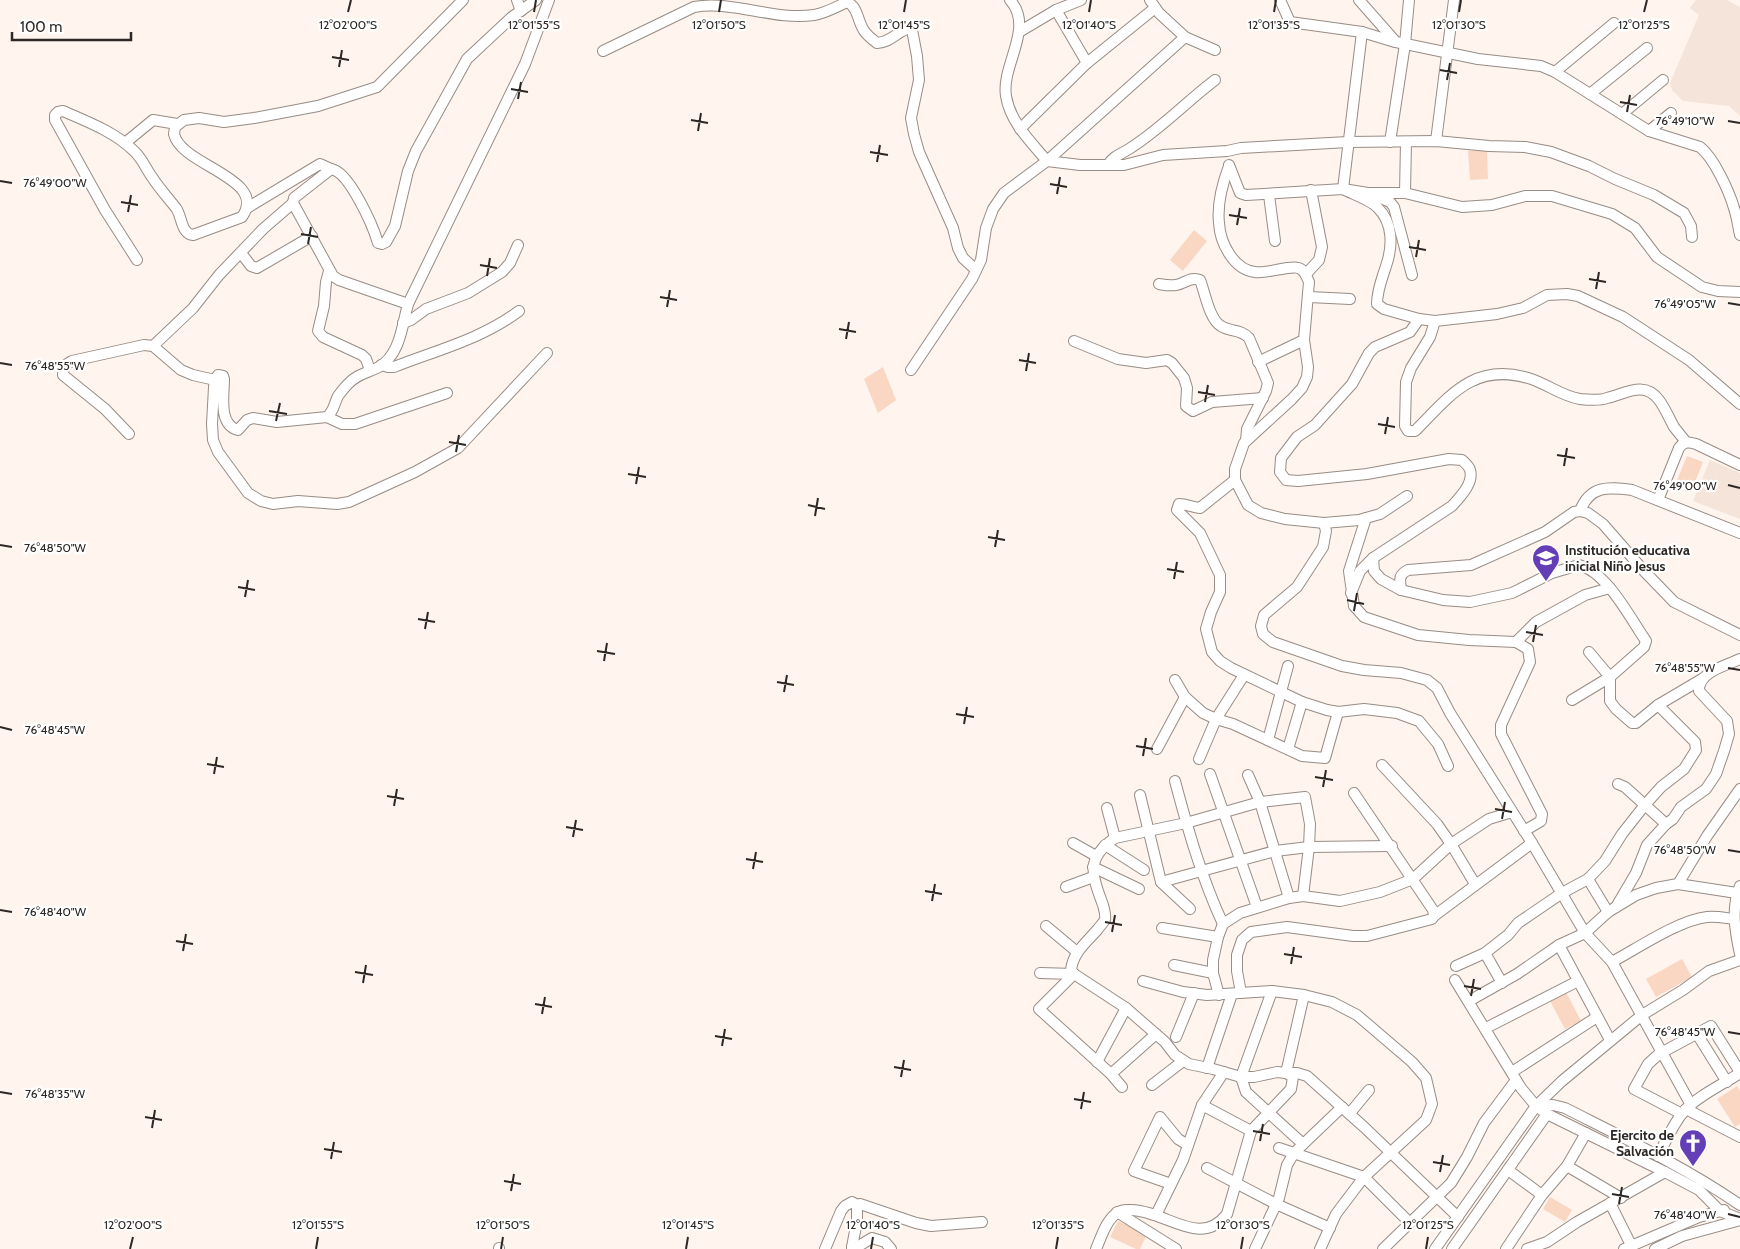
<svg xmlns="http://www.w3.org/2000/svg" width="1740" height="1249" viewBox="0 0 1740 1249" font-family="Cabin,sans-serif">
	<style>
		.built { fill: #f4e4da }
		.green { fill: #fad7c2 }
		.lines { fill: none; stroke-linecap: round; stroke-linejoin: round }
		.minor-casing { stroke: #988c85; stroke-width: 12 }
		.minor { stroke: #fff; stroke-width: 10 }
		.ticks { fill: none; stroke: #2d2825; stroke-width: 2 }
		.labels { text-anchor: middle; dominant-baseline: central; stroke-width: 4.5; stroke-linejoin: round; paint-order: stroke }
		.poi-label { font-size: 14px; font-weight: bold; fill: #2d2825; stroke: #fff; text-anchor: start }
		.ticks-label { font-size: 12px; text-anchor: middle; fill: #2d2825; stroke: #fff; stroke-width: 4.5; stroke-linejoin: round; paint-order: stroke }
	</style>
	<rect width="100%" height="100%" fill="#fff4ee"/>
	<g class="built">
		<polygon points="1696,0 1727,0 1740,7 1740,116 1729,106 1683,101 1672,90 1670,83 1699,15 1690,8"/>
		<polygon points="1710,460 1740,473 1740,519 1693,501"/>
	</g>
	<g class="green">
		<polygon points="1487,150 1488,179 1470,180 1468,151"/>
		<polygon points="1194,230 1207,241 1183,271 1170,260"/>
		<polygon points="883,367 896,400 878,413 864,379"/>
		<polygon points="1687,456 1703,462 1691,492 1675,485"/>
		<polygon points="1682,959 1692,977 1656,997 1646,979"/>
		<polygon points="1566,992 1581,1021 1565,1029 1550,1001"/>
		<polygon points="1737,1086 1740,1091 1740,1124 1735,1127 1717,1099"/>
		<polygon points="1550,1197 1572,1210 1565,1222 1543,1209"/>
		<polygon points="1118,1221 1147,1234 1140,1249 1136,1249 1110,1237"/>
	</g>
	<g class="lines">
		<g class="minor-casing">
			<g id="minor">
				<polyline points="517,0 521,11"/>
				<path d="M 1010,0 C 1035,28 1001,65 1006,96 C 1010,122 1031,142 1047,161 L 1080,165 L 1124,165 L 1163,155 L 1227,151 L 1241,148 L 1348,142 L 1436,141 L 1489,146 L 1525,147 L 1551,152 L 1589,166 L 1615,179 L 1654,195 L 1684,213 L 1691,226 L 1692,237"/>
				<polyline points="1150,0 1159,13 1185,37 1215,50"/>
				<polyline points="1280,0 1290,22 1362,32 1395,42"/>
				<path d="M 1359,0 L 1396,42 L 1478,59 L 1541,66 L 1555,72 L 1649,131 L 1700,147 C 1714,158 1729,191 1734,208 C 1737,217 1738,226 1740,235"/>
				<polyline points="1056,10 1087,63"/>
				<polyline points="1019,32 1056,10 1081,0"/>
				<path d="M 1362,32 L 1343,189 C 1352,194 1371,200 1378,208 C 1393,223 1393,246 1386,266 C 1382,279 1377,290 1377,304 L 1384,309 L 1419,319 L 1435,321 L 1497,314 L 1523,308 L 1547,295 L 1567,294 L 1578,296 L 1623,317 L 1689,360 L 1740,404"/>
				<path d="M 603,51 L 694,7 C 734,0 774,21 814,15 C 826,13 836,7 847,2 C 858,7 857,19 863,29 C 866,35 872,39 877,43 C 892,42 897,31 910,28 L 912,30 L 917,56 L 919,80 L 911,118 L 914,134 L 919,152 L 953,228 L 958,248 L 963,258 L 976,270"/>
				<polyline points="1555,72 1614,23"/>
				<polyline points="1590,94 1647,48"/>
				<polyline points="1622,114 1663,80"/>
				<polyline points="1020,129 1087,63 1155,8"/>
				<polyline points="1649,131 1671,113"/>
				<polyline points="1436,141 1454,0"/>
				<polyline points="1390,142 1405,44 1409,0"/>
				<polyline points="125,143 153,120 177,124"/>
				<path d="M 1108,165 C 1113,156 1121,154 1129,149 C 1161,129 1186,102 1215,80"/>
				<polyline points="1229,165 1240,193 1246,195 1343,189 1368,193 1405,193 1462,207 1492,205 1525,196 1552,196 1612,214 1635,228 1657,257 1702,287 1718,291 1740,292"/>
				<path d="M 1229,166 C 1223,182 1217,205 1219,223 C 1220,243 1234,270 1255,272 C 1267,274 1290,265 1298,268 C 1304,269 1307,277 1309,282 L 1304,340 L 1308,367 L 1307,377 L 1302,388 L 1292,399 L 1244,443 L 1235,469 L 1235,480 L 1248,505 L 1261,513 L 1285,519 L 1324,523 L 1359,520 L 1380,514 L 1407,496"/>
				<polyline points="1405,193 1406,142"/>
				<polyline points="1371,194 1390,202 1394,207 1412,275"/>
				<polyline points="1269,195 1275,241"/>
				<polyline points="247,208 320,164 331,169"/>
				<polyline points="241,253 251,266 257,268 312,236"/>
				<path d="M 137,260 L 105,210 L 55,120 L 55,115 L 58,112 L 63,111 C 88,122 115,132 134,151 C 142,158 146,169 152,177 C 159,188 168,198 176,208 C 182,216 181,234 193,235 L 242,217 C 269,178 181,166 174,134 L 175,127 L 184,120 L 199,118 L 224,122 L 254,118 L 318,106 L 377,87 L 463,0"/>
				<polyline points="329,271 326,282 324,306 318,331 323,337 362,355 366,359 370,370"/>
				<polyline points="1306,274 1319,260 1322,247 1311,190"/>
				<path d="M 1159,284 C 1165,285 1170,286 1176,285 C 1184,284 1191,276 1200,280 C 1205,292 1209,319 1221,326 C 1230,332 1241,329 1249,338 L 1268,383 L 1266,391 L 1247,429 L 1246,441"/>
				<polyline points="1309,297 1350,299"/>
				<path d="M 408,304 L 339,280 L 333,276 L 293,203 L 294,198 L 331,169 C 349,171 373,226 378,243 L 382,244 L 386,242 L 395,226 L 408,171 L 416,151 L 467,59 L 512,17 L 536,0"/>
				<path d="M 1435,321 L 1430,337 L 1411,368 L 1406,382 L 1405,426 L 1408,431 L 1415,431 C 1449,397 1473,362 1528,378 C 1546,383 1561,396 1580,399 C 1589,400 1599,401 1607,398 C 1625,394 1644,380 1659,400 C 1665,408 1669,418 1674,427 C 1678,432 1682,437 1686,442"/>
				<polyline points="403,323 411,320 426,309 468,293 502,272 510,263 518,245"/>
				<polyline points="1074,341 1118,359 1146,363 1167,360 1172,363 1184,378 1187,388 1186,406 1193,411 1212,402 1263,398"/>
				<path d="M 547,353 L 458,448 L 415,472 L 349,502 L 337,504 L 298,501 L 273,504 L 261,501 L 248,493 L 218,452 L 213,440 L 212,424 L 214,387 L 215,380 L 218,375 L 223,376 L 224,379 C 224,395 218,425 238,430 L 247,420 L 253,418 L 277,422 L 327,417 C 334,411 334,404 338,396 C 341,392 344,388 348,384 C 357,374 367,373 379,367 C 400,355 402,326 408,304 L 525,64 L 549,0"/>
				<polyline points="1258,362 1304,340"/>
				<path d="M 381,365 L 388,367 L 394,367 C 437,350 482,339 519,311"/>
				<polyline points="911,370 972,279 981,260 986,228 993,209 1004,193 1047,161 1185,37"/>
				<polyline points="215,380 193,375 181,370 153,346 193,308 219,275 263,229 293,203"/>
				<polyline points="327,417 342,424 355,424 447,393"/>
				<path d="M 129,434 L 105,409 L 63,375 C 63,368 65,364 72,361 L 144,345 L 153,346"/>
				<path d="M 1235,480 L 1200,508 C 1192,507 1186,504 1179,504 L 1177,510 L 1200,533 L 1220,575 L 1220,592 L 1211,612 L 1206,629 L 1212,652 L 1220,661 L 1231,668 L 1302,702 L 1327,710 L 1338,712 L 1364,709 L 1397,713 L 1419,721 L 1438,744 L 1448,766"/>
				<path d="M 1658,500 L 1679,448 C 1684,441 1689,442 1696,444 L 1740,465"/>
				<path d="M 1580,511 C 1590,485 1608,487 1632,490 L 1740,533"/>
				<polyline points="1366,518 1349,571 1354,606 1364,617 1418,635 1469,640 1516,642 1536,622 1585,595 1610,588"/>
				<polyline points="1324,523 1326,531 1323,547 1297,587 1264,615 1261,626 1263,634 1273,642 1342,666 1364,670 1401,673 1427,680 1437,688 1450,713 1532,843 1585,933 1612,962 1691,1105"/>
				<path d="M 1373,558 L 1374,571 L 1381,579 L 1401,590 L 1443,600 L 1470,602 L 1512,593 L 1552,573 L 1579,565 C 1607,572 1630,618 1646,641 L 1644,647 L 1610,677 L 1572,700"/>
				<path d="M 1401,590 C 1400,580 1398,575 1408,570 L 1471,565 L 1545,532 L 1574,512 L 1580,511 L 1588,513 L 1603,524 L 1644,571 L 1674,602 L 1740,635"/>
				<path d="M 1351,593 L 1360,571 L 1373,558 L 1452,506 C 1460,497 1474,483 1470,470 C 1469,466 1464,462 1462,460 L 1449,459 L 1367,474 L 1298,481 L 1286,480 L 1280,472 L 1281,458 L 1297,437 L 1315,425 L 1352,384 L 1369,353 L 1375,347 L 1410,332 L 1419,319"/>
				<polyline points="1516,642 1528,649 1530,662 1501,725 1501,734 1542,814 1541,821 1524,831"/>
				<polyline points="1589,652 1610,677 1610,701 1616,709 1632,723 1636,723 1658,705 1702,679"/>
				<polyline points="1175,680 1185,697 1203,713 1216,719 1233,724 1302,756 1325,758 1338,712"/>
				<polyline points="1268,740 1288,666"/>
				<polyline points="1157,749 1185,697"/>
				<polyline points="1288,749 1302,702"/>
				<polyline points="1199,759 1216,719 1244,675"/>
				<polyline points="1382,765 1437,824 1451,844 1475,884"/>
				<polyline points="1210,774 1257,907"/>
				<polyline points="1248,775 1260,802 1289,898"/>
				<path d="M 1175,781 C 1188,830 1202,879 1223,924"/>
				<polyline points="1618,784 1625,787 1666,824"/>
				<polyline points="1140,795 1161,882 1190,909"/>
				<polyline points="1107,808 1115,838"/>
				<polyline points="1073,843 1096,856"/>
				<polyline points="1105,845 1144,870"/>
				<polyline points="1093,867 1139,889"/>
				<polyline points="1588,879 1608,912"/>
				<polyline points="1161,882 1275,851 1309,847 1392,846"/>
				<polyline points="1678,884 1707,836 1740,789"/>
				<path d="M 1740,886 C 1731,908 1735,931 1740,954"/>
				<polyline points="1066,887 1093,877"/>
				<path d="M 1616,907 L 1636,873 L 1647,845 L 1666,824 L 1673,819 L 1681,807 L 1706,789 L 1716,774 L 1724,751 L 1729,734 L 1727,721 L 1699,691 C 1698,672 1725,666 1740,659"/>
				<polyline points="1434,916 1532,843"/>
				<polyline points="1046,926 1077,952"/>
				<polyline points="1162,928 1218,937"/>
				<polyline points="1559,945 1610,1040"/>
				<polyline points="1485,953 1502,983"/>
				<path d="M 1612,962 C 1638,948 1679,920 1707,917 C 1716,916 1725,918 1734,919"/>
				<polyline points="1174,965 1213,973"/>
				<polyline points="1456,966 1485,953 1508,935 1518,923 1562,893 1588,879 1605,861 1622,834 1644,806 1661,787 1684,769 1696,750 1695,742 1658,705"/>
				<polyline points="1040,973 1074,974"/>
				<polyline points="1074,974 1039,1009 1111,1074 1122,1087"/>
				<polyline points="1455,980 1521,1088 1536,1106 1547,1114 1665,1172 1699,1190 1720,1211 1740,1219"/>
				<polyline points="1143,981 1183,992 1207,995 1272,991 1304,995 1332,1002 1357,1015 1412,1062 1426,1078 1432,1104 1426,1120 1364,1177 1336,1214 1320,1249"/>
				<polyline points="1272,991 1241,1077 1246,1092 1303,1144"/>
				<polyline points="1241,993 1237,971 1237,955 1242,940 1251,932 1287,927 1353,936 1367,936 1432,919 1434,916 1433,910 1354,793"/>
				<polyline points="1219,995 1213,973 1213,960 1218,937 1223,924 1240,913 1289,898 1303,896 1340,901 1380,892 1413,879 1451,844 1489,819 1512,812"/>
				<polyline points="1304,995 1286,1073 1297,1073 1307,1076 1364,1127 1458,1217"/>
				<polyline points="1469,1001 1517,974 1559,945 1585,933 1608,912 1636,895 1656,888 1678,884 1737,893"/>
				<polyline points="1486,1028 1578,981"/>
				<polyline points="1697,1034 1727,1082"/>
				<polyline points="1176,1037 1194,993"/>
				<polyline points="1097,1062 1126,1008"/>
				<polyline points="1207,1068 1232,994"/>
				<polyline points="1512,1072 1597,1017"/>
				<polyline points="1111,1074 1156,1034"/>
				<polyline points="1152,1085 1183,1061"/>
				<polyline points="1202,1105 1251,1131"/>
				<path d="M 1536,1106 L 1553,1105 L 1565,1108 C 1624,1138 1685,1167 1740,1205"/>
				<polyline points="1686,1109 1740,1137"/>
				<polyline points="1350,1113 1369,1090"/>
				<polyline points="1682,1114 1634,1089 1648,1064 1659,1054 1711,1026 1740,1072"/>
				<polyline points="1279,1148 1364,1177 1410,1223"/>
				<path d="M 1658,1156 C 1666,1141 1673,1124 1684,1111 C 1699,1095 1722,1085 1740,1073"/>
				<polyline points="1567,1166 1621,1198"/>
				<polyline points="1207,1168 1276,1204 1330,1228"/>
				<polyline points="1508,1170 1542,1195"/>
				<polyline points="1171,1184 1134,1171 1160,1117 1178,1139 1188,1145"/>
				<polyline points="1610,1203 1631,1245"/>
				<polyline points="857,1205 860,1204 916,1223 931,1226 982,1222"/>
				<polyline points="1117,1212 1176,1249"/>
				<polyline points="1156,1215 1183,1160 1202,1105 1224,1072"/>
				<polyline points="499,1249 499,1248"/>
				<polyline points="825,1249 841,1211 845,1206 852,1202 857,1205 857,1221 852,1247"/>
				<polyline points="852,1249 852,1247 857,1247 872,1238 885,1242 891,1249"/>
				<path d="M 1096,1249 C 1101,1238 1106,1220 1117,1213 C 1122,1209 1126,1210 1131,1210 C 1167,1211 1200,1249 1227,1214 L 1251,1131 L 1291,1089 L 1293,1077 L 1286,1073 L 1277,1072 L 1254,1077 L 1241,1077 L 1213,1069 L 1189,1064 L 1175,1055 L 1165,1042 L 1126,1008 L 1074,974 L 1071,970 C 1073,952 1087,942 1098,929 C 1100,926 1103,923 1105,920 C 1106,914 1104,909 1103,905 C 1092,875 1085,858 1115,838 L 1186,823 L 1260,802 L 1305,797 L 1310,824 L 1309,847 L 1303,896"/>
				<polyline points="1255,1249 1279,1198 1287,1165 1294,1153 1342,1107"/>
				<polyline points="1383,1249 1451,1183 1467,1157 1484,1123 1516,1080"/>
				<polyline points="1435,1249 1536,1106 1562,1081 1642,1015 1683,990 1709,971 1740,960"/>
				<polyline points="1452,1249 1547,1114"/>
				<polyline points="1506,1249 1542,1195 1567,1166 1586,1133"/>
				<polyline points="1527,1249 1547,1242 1577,1222 1665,1172"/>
				<polyline points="1624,1249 1699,1217 1724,1210"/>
				<polyline points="1655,1249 1682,1236 1740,1220"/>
			</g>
		</g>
		<use href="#minor" class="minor"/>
	</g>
	<path class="ticks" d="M 348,12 L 351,0M 534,12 L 536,0M 719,12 L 721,0M 904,12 L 906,0M 1089,12 L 1091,0M 1274,12 L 1276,0M 1459,12 L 1461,0M 1644,12 L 1647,0M 332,57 L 349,60M 339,67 L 342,50M 1440,70 L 1457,73M 1447,80 L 1450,63M 511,89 L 528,92M 518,99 L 521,82M 1620,102 L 1637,105M 1627,112 L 1630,95M 691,120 L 708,123M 1728,121 L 1740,123M 698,131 L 701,113M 870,152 L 888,155M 877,162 L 880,145M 0,181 L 12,183M 1050,184 L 1067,187M 1057,194 L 1060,177M 121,202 L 138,205M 128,212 L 131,195M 1229,215 L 1247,218M 1237,225 L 1240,208M 301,234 L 318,237M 308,244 L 311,227M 1409,247 L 1426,250M 1416,257 L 1419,240M 480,265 L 497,268M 487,276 L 490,258M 1589,279 L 1606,282M 1596,289 L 1599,272M 660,297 L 677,300M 1728,303 L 1740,305M 667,307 L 670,290M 839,329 L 856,332M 846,339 L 849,322M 1019,360 L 1036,363M 0,363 L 12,365M 1026,371 L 1029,353M 1198,392 L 1215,395M 1205,402 L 1208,385M 269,411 L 287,414M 276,421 L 280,403M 1378,424 L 1395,427M 1385,434 L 1388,417M 449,442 L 466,445M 456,452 L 459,435M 1557,455 L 1575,458M 1564,466 L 1567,448M 628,474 L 646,477M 636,484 L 639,467M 1728,485 L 1740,488M 808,505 L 825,509M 815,516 L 818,498M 988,537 L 1005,540M 0,545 L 12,547M 995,547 L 998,530M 1167,569 L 1184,572M 1174,579 L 1177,562M 238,587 L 255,590M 245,597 L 248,580M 1347,600 L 1364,604M 1354,611 L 1357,593M 418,619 L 435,622M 425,629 L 428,612M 1526,632 L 1543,635M 1533,642 L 1536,625M 597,651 L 615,654M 604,661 L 607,643M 1728,668 L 1740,670M 777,682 L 794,685M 784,692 L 787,675M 956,714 L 974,717M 964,724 L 967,707M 0,727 L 12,730M 1136,746 L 1153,749M 1143,756 L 1146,738M 207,764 L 224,767M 214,774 L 217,757M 1315,777 L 1333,780M 1323,787 L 1326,770M 387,796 L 404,799M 394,806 L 397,789M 1495,809 L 1512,812M 1502,819 L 1505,802M 566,827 L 583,830M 573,837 L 576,820M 1728,850 L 1740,852M 746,859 L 763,862M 753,869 L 756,852M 925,891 L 942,894M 932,901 L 935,884M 0,910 L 12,912M 1105,922 L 1122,925M 1112,932 L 1115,915M 176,941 L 193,944M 183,951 L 186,934M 1284,954 L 1302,957M 1291,964 L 1294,947M 355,972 L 373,975M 363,983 L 366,965M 1464,986 L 1481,989M 1471,996 L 1474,979M 535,1004 L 552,1007M 542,1014 L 545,997M 1728,1032 L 1740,1034M 715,1036 L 732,1039M 722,1046 L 725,1029M 894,1067 L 911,1070M 901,1077 L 904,1060M 0,1092 L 12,1094M 1074,1099 L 1091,1102M 1081,1109 L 1084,1092M 145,1117 L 162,1120M 152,1128 L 155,1110M 1253,1131 L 1270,1134M 1260,1141 L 1263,1124M 324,1149 L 342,1152M 331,1159 L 334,1142M 1433,1162 L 1450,1165M 1440,1172 L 1443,1155M 504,1181 L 521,1184M 511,1191 L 514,1174M 1612,1194 L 1629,1197M 1619,1204 L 1622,1187M 1728,1214 L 1740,1217M 130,1249 L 133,1237M 316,1249 L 318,1237M 501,1249 L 503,1237M 686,1249 L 688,1237M 871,1249 L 873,1237M 1056,1249 L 1058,1237M 1241,1249 L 1243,1237M 1426,1249 L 1428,1237"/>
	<defs>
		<g id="school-pin" transform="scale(1.4375)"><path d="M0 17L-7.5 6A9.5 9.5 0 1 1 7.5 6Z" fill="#643eb6" stroke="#fff"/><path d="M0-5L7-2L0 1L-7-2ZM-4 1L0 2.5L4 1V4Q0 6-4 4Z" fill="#fff"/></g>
		<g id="church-pin" transform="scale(1.4375)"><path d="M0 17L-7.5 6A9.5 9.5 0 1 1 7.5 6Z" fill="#643eb6" stroke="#fff"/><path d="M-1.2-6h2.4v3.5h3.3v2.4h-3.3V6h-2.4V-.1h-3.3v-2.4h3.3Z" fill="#fff"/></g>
	</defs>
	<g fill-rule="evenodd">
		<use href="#school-pin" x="1546" y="558"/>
		<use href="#church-pin" x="1693" y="1143"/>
	</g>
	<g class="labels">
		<g class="poi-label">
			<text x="1565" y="550">Institución educativa<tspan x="1565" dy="16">inicial Niño Jesus</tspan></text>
			<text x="1674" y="1135" text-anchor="end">Ejercito de<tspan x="1674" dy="16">Salvación</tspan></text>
		</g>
	</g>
	<g class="ticks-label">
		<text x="348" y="29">12°02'00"S</text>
		<text x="534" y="29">12°01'55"S</text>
		<text x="719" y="29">12°01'50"S</text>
		<text x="904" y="29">12°01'45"S</text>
		<text x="1089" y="29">12°01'40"S</text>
		<text x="1274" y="29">12°01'35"S</text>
		<text x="1459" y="29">12°01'30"S</text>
		<text x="1644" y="29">12°01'25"S</text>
		<text x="1685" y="125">76°49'10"W</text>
		<text x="55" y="187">76°49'00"W</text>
		<text x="1685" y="308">76°49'05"W</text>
		<text x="55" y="370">76°48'55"W</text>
		<text x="1685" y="490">76°49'00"W</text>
		<text x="55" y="552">76°48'50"W</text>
		<text x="1685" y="672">76°48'55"W</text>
		<text x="55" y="734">76°48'45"W</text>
		<text x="1685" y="854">76°48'50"W</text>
		<text x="55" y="916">76°48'40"W</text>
		<text x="1685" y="1036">76°48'45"W</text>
		<text x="55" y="1098">76°48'35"W</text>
		<text x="1685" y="1219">76°48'40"W</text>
		<text x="133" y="1229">12°02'00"S</text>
		<text x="318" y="1229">12°01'55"S</text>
		<text x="503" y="1229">12°01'50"S</text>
		<text x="688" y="1229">12°01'45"S</text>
		<text x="873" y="1229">12°01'40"S</text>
		<text x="1058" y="1229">12°01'35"S</text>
		<text x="1243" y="1229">12°01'30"S</text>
		<text x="1428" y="1229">12°01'25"S</text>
	</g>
	<path d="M12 32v8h119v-8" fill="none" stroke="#2d2825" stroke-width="2.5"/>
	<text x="20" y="32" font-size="15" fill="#2d2825" stroke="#ffffff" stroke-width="4" paint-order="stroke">100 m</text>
</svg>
